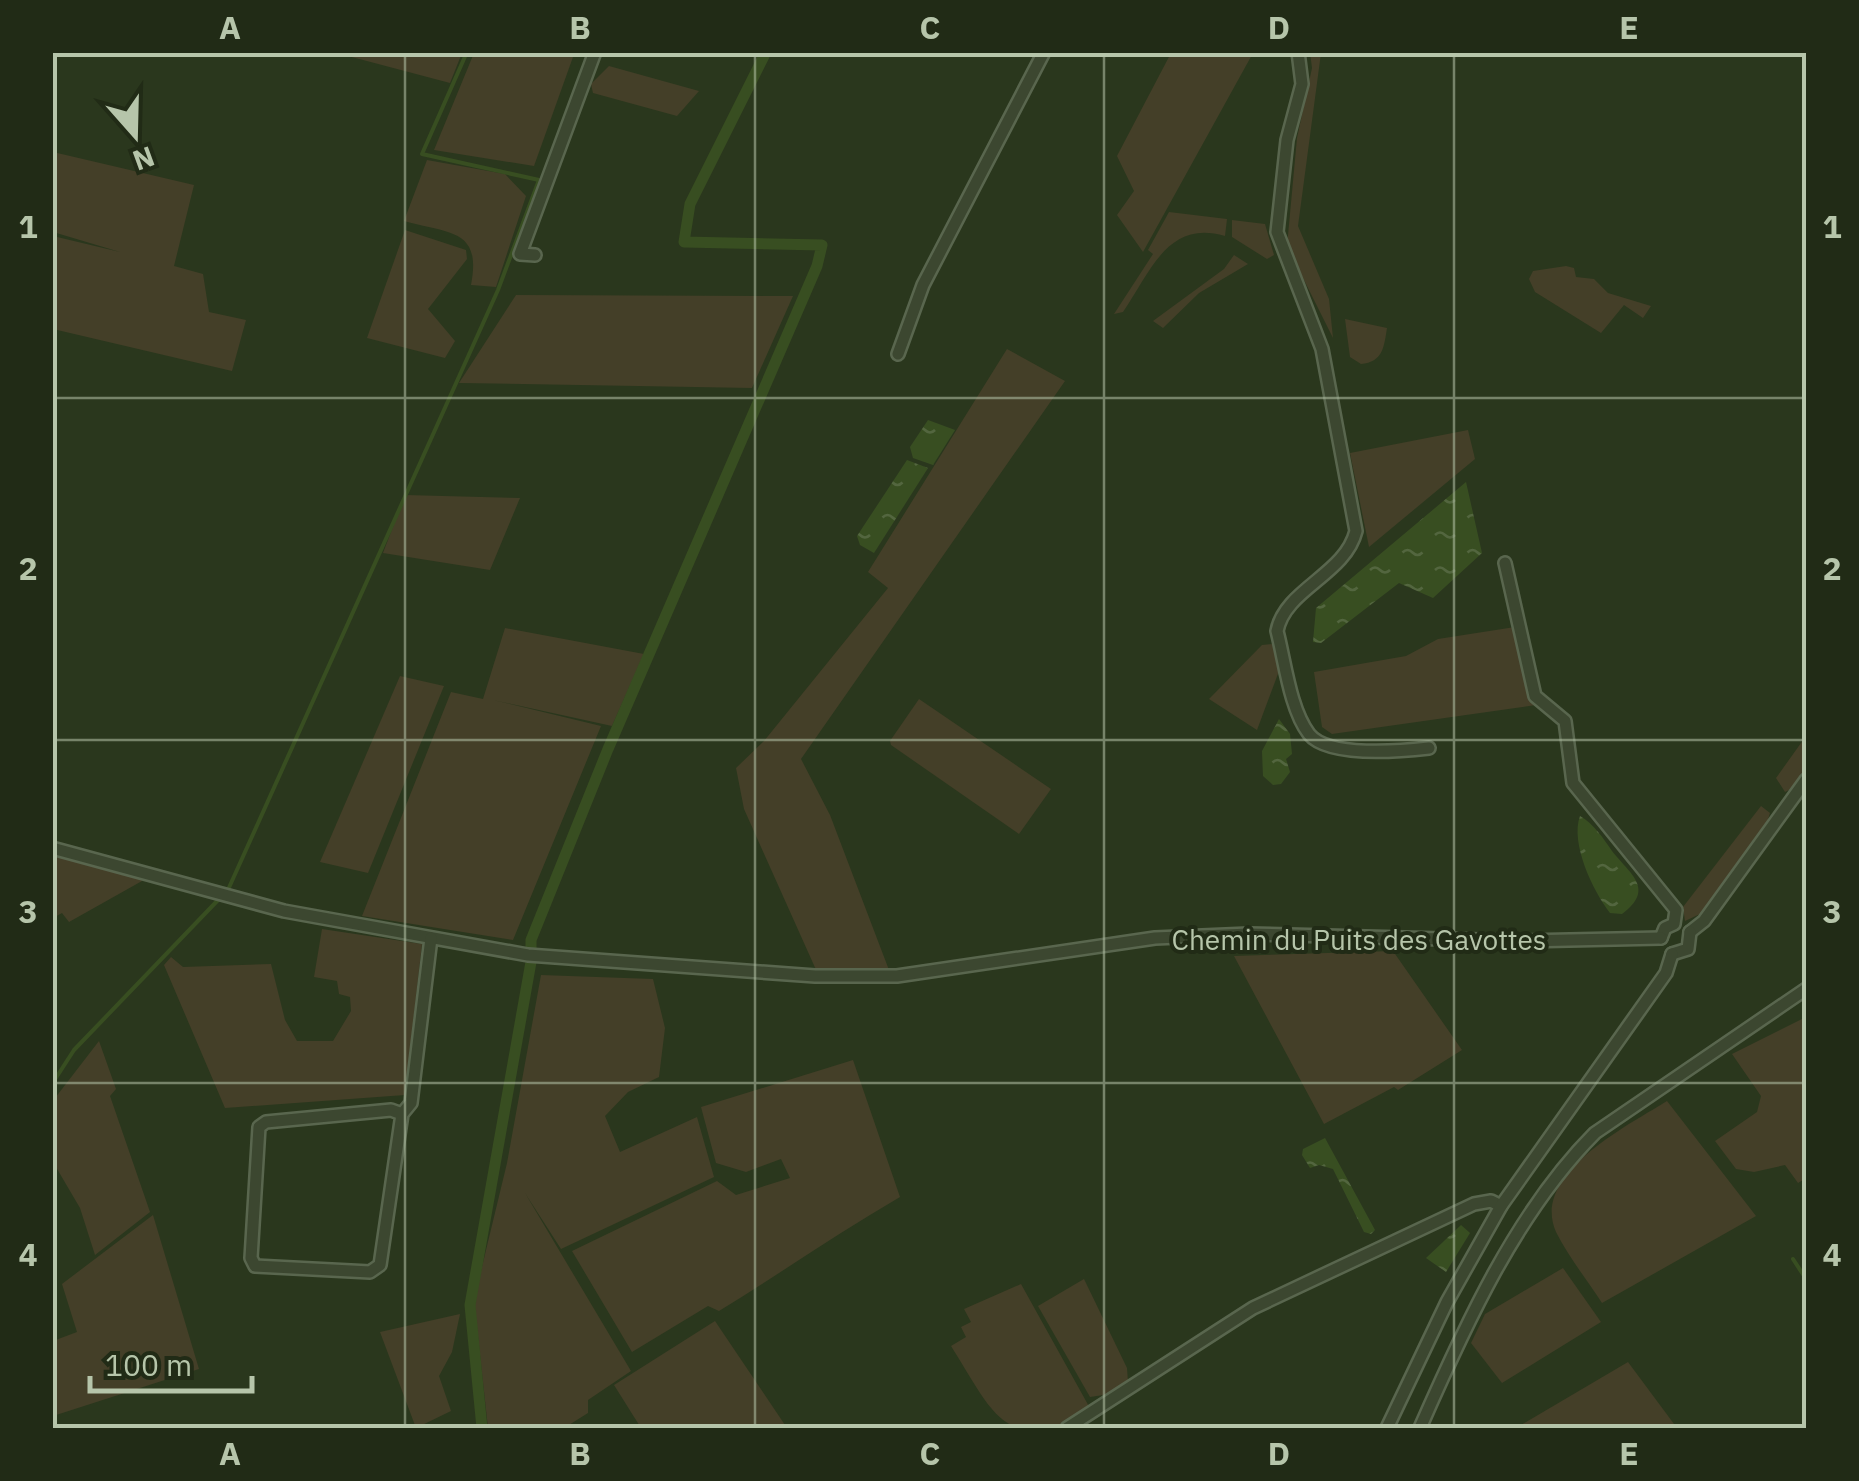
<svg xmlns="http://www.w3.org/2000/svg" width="1859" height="1481" viewBox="0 0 1859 1481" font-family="'IBM Plex Sans',sans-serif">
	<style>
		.grass { fill: #443f28 }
		.water { fill: url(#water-ripples) }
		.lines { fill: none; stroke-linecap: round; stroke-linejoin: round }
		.stream { stroke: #384e21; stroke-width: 4 }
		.canal { stroke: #384e21; stroke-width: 11 }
		.minor-casing { stroke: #59664e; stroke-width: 16 }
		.minor { stroke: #3c4730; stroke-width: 11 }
		.grid { fill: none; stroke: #b6c5aa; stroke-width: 2.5; stroke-opacity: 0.55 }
		.labels { text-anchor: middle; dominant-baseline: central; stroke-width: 8; stroke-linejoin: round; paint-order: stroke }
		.street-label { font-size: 28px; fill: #b6c5aa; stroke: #212b16 }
		.neatline { fill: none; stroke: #b6c5aa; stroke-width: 4 }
		.grid-label { font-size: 32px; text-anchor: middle; font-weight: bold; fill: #b6c5aa }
	</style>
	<defs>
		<pattern id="water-ripples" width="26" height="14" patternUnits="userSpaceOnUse" patternTransform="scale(2.5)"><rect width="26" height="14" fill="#384e21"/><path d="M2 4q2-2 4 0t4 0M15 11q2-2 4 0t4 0" fill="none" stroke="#53663f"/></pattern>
	</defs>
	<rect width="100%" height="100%" fill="#2a371d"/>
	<g class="grass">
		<polygon points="349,53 462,52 462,53 450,83 348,56"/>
		<polygon points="562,53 573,57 534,166 434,150 474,53"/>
		<polygon points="1171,53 1253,53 1143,252 1117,215 1134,191 1117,156"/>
		<polygon points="1310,53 1321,53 1298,226 1329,299 1333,338 1287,246 1297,138 1312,68"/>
		<polygon points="609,66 699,91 677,116 593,93 591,84"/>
		<polygon points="53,152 194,185 174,266 203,274 209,312 246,320 232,371 53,329 53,236 120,252 53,232"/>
		<path d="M 427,160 L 505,174 L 526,196 L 496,287 L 471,285 C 482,228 449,234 404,221 Z"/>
		<path d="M 1169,212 L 1227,219 L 1225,236 C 1168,219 1151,271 1123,312 L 1114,314 L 1153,254 L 1148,250 Z"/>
		<polygon points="1232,220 1265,224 1274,255 1267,259 1232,237"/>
		<polygon points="405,230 466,250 467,259 428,309 455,341 445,358 367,338"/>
		<polygon points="1234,255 1248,264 1199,293 1163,328 1153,321 1224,269"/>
		<polygon points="1566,266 1574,268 1576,277 1594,279 1608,293 1651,306 1643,318 1624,305 1601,333 1535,292 1529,279 1533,271"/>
		<polygon points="516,295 793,296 752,388 459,383"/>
		<path d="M 1345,319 L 1387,328 C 1384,347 1383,362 1361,364 L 1350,357 Z"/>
		<polygon points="1007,349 1065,381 801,759 830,815 889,970 817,972 744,809 736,768 764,741 888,588 868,572"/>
		<polygon points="1468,430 1475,459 1369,547 1350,453"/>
		<polygon points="405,495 520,498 490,570 383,553"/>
		<polygon points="1515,627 1536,705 1332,734 1322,727 1314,672 1406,656 1438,639"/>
		<polygon points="505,628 644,654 612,726 493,700 601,726 513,940 362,916 451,692 483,699"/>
		<polygon points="1273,644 1279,671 1257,730 1209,699 1262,645"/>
		<polygon points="400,676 444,686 368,873 320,862"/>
		<polygon points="919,699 1051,789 1019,834 891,745 890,741"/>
		<path d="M 1806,736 C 1806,759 1809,782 1785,792 L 1776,778 Z"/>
		<polygon points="1761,806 1770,813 1765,829 1700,914 1685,921 1683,907"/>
		<polygon points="53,853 140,875 142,881 69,922 62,913 53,918"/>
		<polygon points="322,929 422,944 405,1095 225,1108 164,965 171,957 183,967 271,964 285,1020 297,1041 333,1041 351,1011 350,997 339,994 337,981 314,977"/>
		<polygon points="1393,951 1462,1050 1398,1090 1394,1087 1324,1124 1234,956"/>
		<polygon points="541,975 653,979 665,1028 659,1077 628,1092 605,1116 620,1152 697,1117 714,1177 561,1249 525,1193 631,1371 588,1400 588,1413 564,1428 488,1428 474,1300 507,1163"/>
		<polygon points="1806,1017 1806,1178 1798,1183 1785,1165 1754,1172 1736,1169 1715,1141 1757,1112 1761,1096 1732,1054"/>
		<polygon points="99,1041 116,1089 110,1096 150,1212 95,1255 80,1208 53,1162 52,1102"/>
		<path d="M 853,1060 L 900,1197 C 838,1233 781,1273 719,1311 L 708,1306 L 632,1352 L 572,1251 L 717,1181 L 736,1195 L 790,1178 L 781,1159 L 746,1172 L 716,1163 L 701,1107 Z"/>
		<path d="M 1667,1101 L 1756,1216 L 1602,1303 C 1587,1280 1568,1256 1556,1232 C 1530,1174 1629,1125 1667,1101 Z"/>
		<polygon points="153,1215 199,1369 53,1416 53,1341 77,1332 62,1284"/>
		<polygon points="1563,1268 1601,1322 1502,1383 1471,1343 1485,1314"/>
		<polygon points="1084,1279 1127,1368 1128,1382 1110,1394 1090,1397 1038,1306"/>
		<path d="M 1021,1284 L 1091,1410 C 1005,1457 994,1414 951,1346 L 966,1337 L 961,1327 L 971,1322 L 964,1309 Z"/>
		<polygon points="460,1314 452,1352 439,1376 451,1411 416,1428 380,1332"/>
		<polygon points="715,1321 787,1428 641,1428 614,1385"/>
		<polygon points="1628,1362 1677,1428 1516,1428"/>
	</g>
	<g class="water">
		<polygon points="928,420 955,430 933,465 913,458 910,447"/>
		<polygon points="907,460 928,468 874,553 860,545 857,536"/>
		<polygon points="1466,482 1482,553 1433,598 1399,583 1321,643 1313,642 1316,608"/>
		<polygon points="1279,719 1290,734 1292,754 1286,759 1290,772 1281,784 1273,785 1263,776 1262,751"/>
		<path d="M 1580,816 C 1594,824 1603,838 1612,851 C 1630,874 1656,889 1622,914 L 1610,913 C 1593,891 1570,843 1580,816 Z"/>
		<polygon points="1325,1138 1375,1230 1371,1234 1364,1232 1333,1169 1319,1165 1310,1168 1302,1155 1303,1149"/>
		<polygon points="1461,1225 1470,1233 1446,1272 1426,1258"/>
	</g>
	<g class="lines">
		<g class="stream">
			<polyline points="227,892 498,290 539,180 422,154 467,52"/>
			<polyline points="52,1084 74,1050 220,898"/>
			<polyline points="1793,1259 1806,1279"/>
		</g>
		<polyline class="canal" points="482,1428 470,1305 531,962 531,940 608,749 817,266 822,245 684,242 690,204 766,52"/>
		<g class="minor-casing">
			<g id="minor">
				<path d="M 1298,52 L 1302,84 L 1287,140 L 1277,232 L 1322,349 L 1356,531 C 1345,575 1285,589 1277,631 C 1285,662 1290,709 1309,734 C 1328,758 1402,751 1429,748"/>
				<polyline points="535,255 520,254 595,52"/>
				<polyline points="898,354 923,285 1044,52"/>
				<polyline points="1505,563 1535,696 1565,721 1573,783 1676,910 1674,924 1665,928 1661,938"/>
				<polyline points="52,848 284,911 528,955 815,976 897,976 1155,938 1249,934 1520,941 1661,938"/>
				<polyline points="1690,932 1704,921 1806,780"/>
				<polyline points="1672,954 1688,949 1690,932"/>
				<polyline points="402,1114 391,1110 266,1122 259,1127 251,1258 255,1266 370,1272 380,1265 402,1114 411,1103 431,938"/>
				<polyline points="1067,1428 1253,1308 1474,1204 1491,1201 1501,1206"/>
				<polyline points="1387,1428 1447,1302 1501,1206 1666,973 1672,954"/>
				<path d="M 1420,1428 C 1464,1328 1516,1212 1595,1133 L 1806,989"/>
			</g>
		</g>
		<use href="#minor" class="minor"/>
	</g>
	<path class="grid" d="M 405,52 L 405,1428M 755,52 L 755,1428M 1104,52 L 1104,1428M 1454,52 L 1454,1428M 52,398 L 1806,398M 52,740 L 1806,740M 52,1083 L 1806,1083"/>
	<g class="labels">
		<g class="street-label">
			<text x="1359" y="939">Chemin du Puits des Gavottes</text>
		</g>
	</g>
	<rect width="1859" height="1481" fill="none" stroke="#212b16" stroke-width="110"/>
	<g transform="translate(135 135) rotate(160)" stroke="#212b16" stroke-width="8" paint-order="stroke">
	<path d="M0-8L18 38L0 25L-18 38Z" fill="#b6c5aa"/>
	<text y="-15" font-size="28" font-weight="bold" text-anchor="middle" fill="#b6c5aa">N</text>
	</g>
	<path d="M90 1376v15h162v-15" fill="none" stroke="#b6c5aa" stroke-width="5"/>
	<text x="105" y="1376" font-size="30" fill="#b6c5aa" stroke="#212b16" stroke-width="8" paint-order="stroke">100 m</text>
	<rect x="55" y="55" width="1749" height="1371" class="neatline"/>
	<g class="grid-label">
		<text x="230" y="39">A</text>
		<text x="580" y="39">B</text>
		<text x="930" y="39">C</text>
		<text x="1279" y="39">D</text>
		<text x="1629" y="39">E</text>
		<text x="28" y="238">1</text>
		<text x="1832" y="238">1</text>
		<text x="28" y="580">2</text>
		<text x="1832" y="580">2</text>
		<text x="28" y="923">3</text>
		<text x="1832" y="923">3</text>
		<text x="28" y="1266">4</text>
		<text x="1832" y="1266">4</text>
		<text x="230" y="1465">A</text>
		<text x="580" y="1465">B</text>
		<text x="930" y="1465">C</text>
		<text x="1279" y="1465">D</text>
		<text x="1629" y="1465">E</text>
	</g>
</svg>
